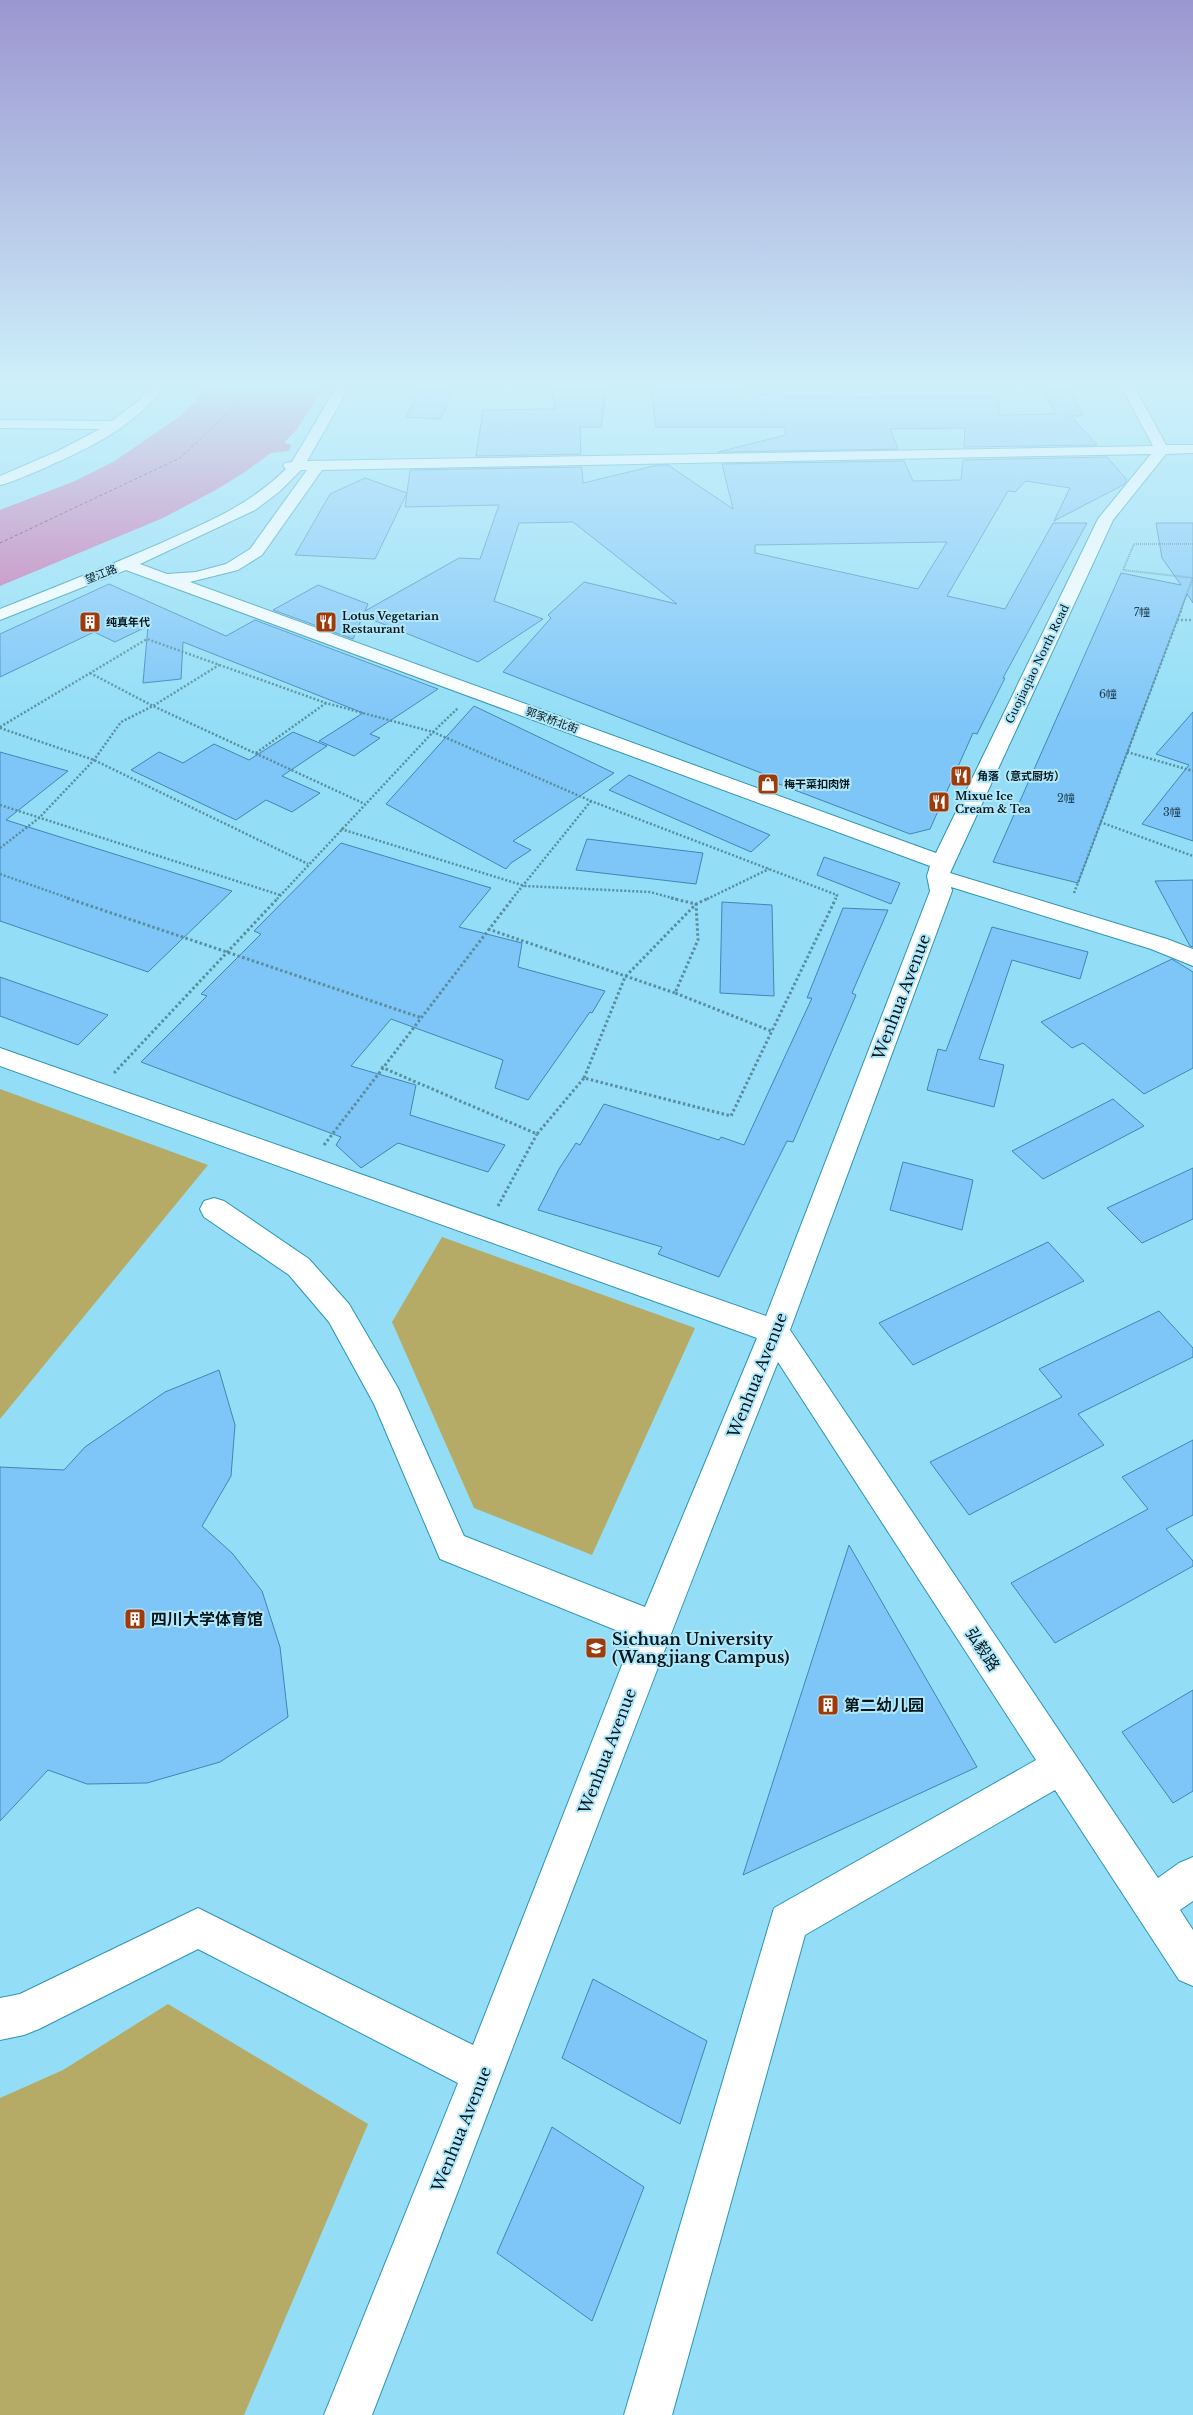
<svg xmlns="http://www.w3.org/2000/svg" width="1193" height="2415" viewBox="0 0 1193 2415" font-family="'Libre Baskerville','Noto Sans SC',serif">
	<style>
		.green { fill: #b5ab67 }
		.water { fill: #c968ab }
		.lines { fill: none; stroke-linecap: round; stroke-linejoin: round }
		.ferry { stroke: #4e103e; stroke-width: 1; stroke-dasharray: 3 2.5; stroke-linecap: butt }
		.building { fill: #7fc6f8; stroke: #3f86b5; fill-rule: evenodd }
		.minor-casing { stroke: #2c95b2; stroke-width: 2 }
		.path-far2 { stroke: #588d9e; stroke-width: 2; stroke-dasharray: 1 1; stroke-linecap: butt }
		.path-far1 { stroke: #588d9e; stroke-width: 2.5; stroke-dasharray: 2 2; stroke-linecap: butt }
		.path { stroke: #588d9e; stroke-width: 3; stroke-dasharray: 2.5 2.5; stroke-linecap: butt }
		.minor { fill: #fff; fill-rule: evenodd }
		.labels { text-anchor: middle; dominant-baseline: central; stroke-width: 4; stroke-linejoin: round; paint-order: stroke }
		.far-street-label { font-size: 11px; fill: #03171e; stroke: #b2e8fa }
		.number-label { font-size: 11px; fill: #224354 }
		.far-poi-label { font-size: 11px; font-weight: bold; fill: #03171e; stroke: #b2e8fa; text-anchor: start }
		.near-street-label { font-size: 16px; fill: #03171e; stroke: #b2e8fa }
		.near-poi-label { font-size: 16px; font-weight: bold; fill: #03171e; stroke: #b2e8fa; text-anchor: start }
	</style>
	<rect width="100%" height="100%" fill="#93def6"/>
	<g class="green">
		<polygon points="0,1089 208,1165 0,1419"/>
		<polygon points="442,1237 695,1328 592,1555 474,1508 392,1322"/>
		<polygon points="168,2004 368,2124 244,2415 0,2415 0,2098 63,2070"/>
	</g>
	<polygon class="water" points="205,386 325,386 297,429 284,443 291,445 289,451 271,453 245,472 214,491 163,518 0,586 0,510 75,481 113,462 179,417 201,395"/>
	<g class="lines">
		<polyline class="ferry" points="0,543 180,458 257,386"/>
	</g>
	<g class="building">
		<polygon points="651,386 746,386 746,394 883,398 881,395 998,396 999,415 1056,414 1041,386 1067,386 1083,416 1071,416 1097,445 964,447 965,428 890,429 898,449 718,452 786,435 785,427 656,427"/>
		<polygon points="551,387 606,390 601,427 580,427 581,454 476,456 483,410 555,409"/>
		<polygon points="420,391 453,392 440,419 406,417"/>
		<path d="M 1107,457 L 1127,480 L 1123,485 L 1054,521 L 1070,488 L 1026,481 L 1015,492 L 1008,491 L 947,596 L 1005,609 L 1053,523 L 1087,523 L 1003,678 L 1005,678 L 977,734 L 973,733 L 930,829 L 910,834 L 771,781 L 774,778 L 503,672 L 551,618 L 548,615 L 584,582 L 677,604 L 573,522 L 519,523 L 494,601 L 543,619 L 478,662 L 363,616 L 353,639 L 273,610 L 318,585 L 368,604 L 365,611 L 459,558 L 480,559 L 499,505 L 405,507 L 410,470 L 582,467 L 583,483 L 658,465 L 668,465 L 733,509 L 722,464 L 904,461 L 913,481 L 961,480 L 963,460 ZM 947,542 L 918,589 L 755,553 L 755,545 Z"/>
		<polygon points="365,478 407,493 375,559 295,555 330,494"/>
		<polygon points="1156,523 1193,523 1193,603 1187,594 1078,883 993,862 1121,573 1181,585 1162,558"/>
		<polygon points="109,584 226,636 255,620 438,689 370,734 380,738 354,756 319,741 363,713 183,642 181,679 143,683 148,626 115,642 94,632 0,677 0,634"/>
		<polygon points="474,706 614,773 513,841 531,850 511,863 506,869 386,804"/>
		<polygon points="1193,712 1193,841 1142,824 1189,765 1156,754"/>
		<polygon points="293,732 327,746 282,776 320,793 292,812 266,800 236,820 131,770 159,752 183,763 214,744 249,760"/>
		<polygon points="0,752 68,771 6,820 232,891 148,972 0,921"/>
		<polygon points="629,775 770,835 751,852 609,790"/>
		<polygon points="587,839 703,853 696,884 576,870"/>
		<polygon points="341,843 491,888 459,927 522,943 518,967 605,991 592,1013 590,1012 528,1100 495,1088 503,1060 391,1019 351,1066 416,1085 410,1115 505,1145 488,1172 398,1143 361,1168 336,1145 341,1137 141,1062 207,996 201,994 261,934 254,931"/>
		<polygon points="824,857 900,883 891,904 817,875"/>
		<polygon points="1193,880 1193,947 1190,946 1155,881"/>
		<polygon points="722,902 772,905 774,996 720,993"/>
		<polygon points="843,908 888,910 852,993 856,995 793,1142 787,1141 719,1277 658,1254 662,1247 538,1210 559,1169 576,1143 580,1145 604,1104 719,1140 721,1137 744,1145 812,998 807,998"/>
		<polygon points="992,927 1088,952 1080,979 1012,960 979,1059 1004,1065 994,1107 927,1090 938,1049 946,1051"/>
		<polygon points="1172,959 1193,972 1193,1068 1144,1094 1083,1043 1072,1048 1041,1022"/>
		<polygon points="0,977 108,1015 78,1045 0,1016"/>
		<polygon points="1113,1099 1144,1126 1043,1179 1012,1151"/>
		<polygon points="903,1162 973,1180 962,1230 890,1210"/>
		<polygon points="1193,1168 1193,1219 1142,1243 1107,1208"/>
		<polygon points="1048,1242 1084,1281 913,1365 879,1323"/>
		<polygon points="1159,1311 1193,1348 1193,1357 1078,1414 1104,1445 969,1515 930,1462 1062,1397 1039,1369"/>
		<polygon points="219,1370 235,1425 231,1476 202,1526 232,1553 262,1591 280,1647 288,1717 220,1762 147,1783 87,1784 48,1770 0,1821 0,1467 64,1470 85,1447 165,1392"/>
		<polygon points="1193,1440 1193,1515 1166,1529 1193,1561 1193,1566 1055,1643 1011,1583 1148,1509 1122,1477"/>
		<polygon points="849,1545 977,1767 743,1875"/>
		<polygon points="1193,1690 1193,1791 1173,1803 1122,1732"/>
		<polygon points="593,1979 707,2041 680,2124 562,2058"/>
		<polygon points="552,2127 644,2187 592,2321 497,2253"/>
	</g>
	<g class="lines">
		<g class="minor-casing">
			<g id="minor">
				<path d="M 151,386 L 164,386 C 135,428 85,450 40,470 C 27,475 14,482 0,485 L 0,476 L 58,451 L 100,429 L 0,428 L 0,420 L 112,421 L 141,399 Z"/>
				<path d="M 337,386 L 350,386 L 307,461 L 1153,446 L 1121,386 L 1134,386 L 1166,445 L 1193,445 L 1193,453 L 1166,454 L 1113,520 L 950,873 L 1167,939 L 1193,949 L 1193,966 L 1151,949 L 951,887 L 952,891 L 790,1330 L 1158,1878 L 1179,1863 L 1193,1857 L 1193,1901 L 1180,1910 L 1193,1930 L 1193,1986 L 1179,1980 L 1055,1790 L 805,1935 L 672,2415 L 624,2415 L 774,1908 L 1036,1760 L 778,1362 C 638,1711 508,2064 372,2415 L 324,2415 L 458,2083 L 198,1949 L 39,2029 L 24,2035 L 0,2040 L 0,1998 L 20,1994 L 198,1908 L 473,2045 L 633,1637 L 440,1559 L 374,1404 L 329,1322 L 289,1275 L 204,1217 L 200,1209 L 204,1201 L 214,1198 L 224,1201 L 309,1259 L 349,1304 L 398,1388 L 464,1536 L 645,1607 L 757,1338 L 0,1066 L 0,1048 L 766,1316 L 930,891 L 927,876 L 930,866 L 126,570 L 0,620 L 0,609 C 53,588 106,567 159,544 C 207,522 247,507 286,469 L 283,466 L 285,463 L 292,462 ZM 1151,454 L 1098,519 L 936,853 L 190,582 L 238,570 L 262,555 L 322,470 ZM 301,470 L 307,470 L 250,549 L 226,564 L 196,572 L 167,574 L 140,564 L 255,510 L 279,492 Z"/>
			</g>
		</g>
		<g class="path-far2">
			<polyline points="1193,544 1134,544 1123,570 1193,578"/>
			<polyline points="1181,609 1193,578"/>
		</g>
		<g class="path-far1">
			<polyline points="1177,620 1193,620"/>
			<polyline points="90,673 153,706 365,804"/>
			<polyline points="0,727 147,639 326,703 433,732 458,708"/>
			<polyline points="0,728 94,760 308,864"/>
			<polyline points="1127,752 1193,771"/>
			<polyline points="256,753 326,703"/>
			<polyline points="0,805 280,895"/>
			<polyline points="1100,822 1193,856"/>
			<polyline points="341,829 525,886 650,892 676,899"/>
			<polyline points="0,848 39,818 94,760 121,722 153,706 219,665"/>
			<polyline points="0,874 71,899"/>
			<polyline points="1074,893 1182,608"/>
			<polyline points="277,899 433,732 591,801 837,895 835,899"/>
			<polyline points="512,899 591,801"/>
			<polyline points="707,899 769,869"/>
		</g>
		<g class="path">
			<polyline points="67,898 422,1018"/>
			<polyline points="671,898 696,904 698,940 675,993 771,1031"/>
			<polyline points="488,929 675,993"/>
			<polyline points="381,1067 537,1134 584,1078 731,1116 836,898"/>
			<polyline points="114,1073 278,898"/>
			<polyline points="584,1078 625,977 696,904 709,898"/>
			<polyline points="324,1145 513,898"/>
			<polyline points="498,1206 537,1134"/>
		</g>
		<use href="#minor" class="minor"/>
	</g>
	<linearGradient id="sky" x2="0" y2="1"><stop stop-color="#9b96d0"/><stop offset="0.53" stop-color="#cef0fb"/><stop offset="1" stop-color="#cef0fb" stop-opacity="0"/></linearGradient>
	<rect width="1193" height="724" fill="url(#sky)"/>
	<defs>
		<g id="building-square" transform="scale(1.125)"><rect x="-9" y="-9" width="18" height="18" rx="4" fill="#9f3a0b" stroke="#b2e8fa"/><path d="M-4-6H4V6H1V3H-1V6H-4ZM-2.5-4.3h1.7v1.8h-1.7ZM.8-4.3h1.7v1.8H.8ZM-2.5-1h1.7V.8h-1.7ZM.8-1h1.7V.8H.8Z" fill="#fff"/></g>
		<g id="restaurant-square" transform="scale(1.125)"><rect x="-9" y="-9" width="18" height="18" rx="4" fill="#9f3a0b" stroke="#b2e8fa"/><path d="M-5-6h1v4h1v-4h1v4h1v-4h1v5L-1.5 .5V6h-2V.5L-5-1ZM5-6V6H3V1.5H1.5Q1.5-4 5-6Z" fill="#fff"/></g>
		<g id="shop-square" transform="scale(1.125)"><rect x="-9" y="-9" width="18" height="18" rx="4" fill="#9f3a0b" stroke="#b2e8fa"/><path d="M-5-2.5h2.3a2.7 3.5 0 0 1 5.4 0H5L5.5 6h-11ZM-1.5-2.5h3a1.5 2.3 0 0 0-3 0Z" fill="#fff"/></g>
		<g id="university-square" transform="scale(1.125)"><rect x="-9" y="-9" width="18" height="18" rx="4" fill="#9f3a0b" stroke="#b2e8fa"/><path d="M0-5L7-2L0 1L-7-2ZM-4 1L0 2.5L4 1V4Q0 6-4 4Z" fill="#fff"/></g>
	</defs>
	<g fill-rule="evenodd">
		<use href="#building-square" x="90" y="622"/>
		<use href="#restaurant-square" x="326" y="622"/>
		<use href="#restaurant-square" x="961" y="776"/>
		<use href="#shop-square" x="768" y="784"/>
		<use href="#restaurant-square" x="939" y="802"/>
		<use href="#building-square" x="135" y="1619"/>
		<use href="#university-square" x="596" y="1648"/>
		<use href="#building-square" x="828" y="1705"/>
	</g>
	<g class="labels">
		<g class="far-street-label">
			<text transform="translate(101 574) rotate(-21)">望江路</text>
			<text transform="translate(1037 664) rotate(-64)">Guojiaqiao North Road</text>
			<text transform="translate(552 720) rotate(20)">郭家桥北街</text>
		</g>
		<g class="number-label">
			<text x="1142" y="612">7幢</text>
			<text x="1108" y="694">6幢</text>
			<text x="1066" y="798">2幢</text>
			<text x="1172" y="812">3幢</text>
		</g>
		<g class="far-poi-label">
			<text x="342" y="616">Lotus Vegetarian<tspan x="342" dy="13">Restaurant</tspan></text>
			<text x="106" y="622">纯真年代</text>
			<text x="977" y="776">角落（意式厨坊）</text>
			<text x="784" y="784">梅干菜扣肉饼</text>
			<text x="955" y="796">Mixue Ice<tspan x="955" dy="13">Cream &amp; Tea</tspan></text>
		</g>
		<g class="near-street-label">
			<text transform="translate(901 997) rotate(-69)">Wenhua Avenue</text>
			<text transform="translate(757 1375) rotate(-68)">Wenhua Avenue</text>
			<text transform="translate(983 1649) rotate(57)">弘毅路</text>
			<text transform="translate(607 1751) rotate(-69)">Wenhua Avenue</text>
			<text transform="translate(461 2129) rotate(-68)">Wenhua Avenue</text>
		</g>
		<g class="near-poi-label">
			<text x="151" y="1619">四川大学体育馆</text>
			<text x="612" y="1639">Sichuan University<tspan x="612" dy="18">(Wangjiang Campus)</tspan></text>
			<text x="844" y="1705">第二幼儿园</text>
		</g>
	</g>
</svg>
